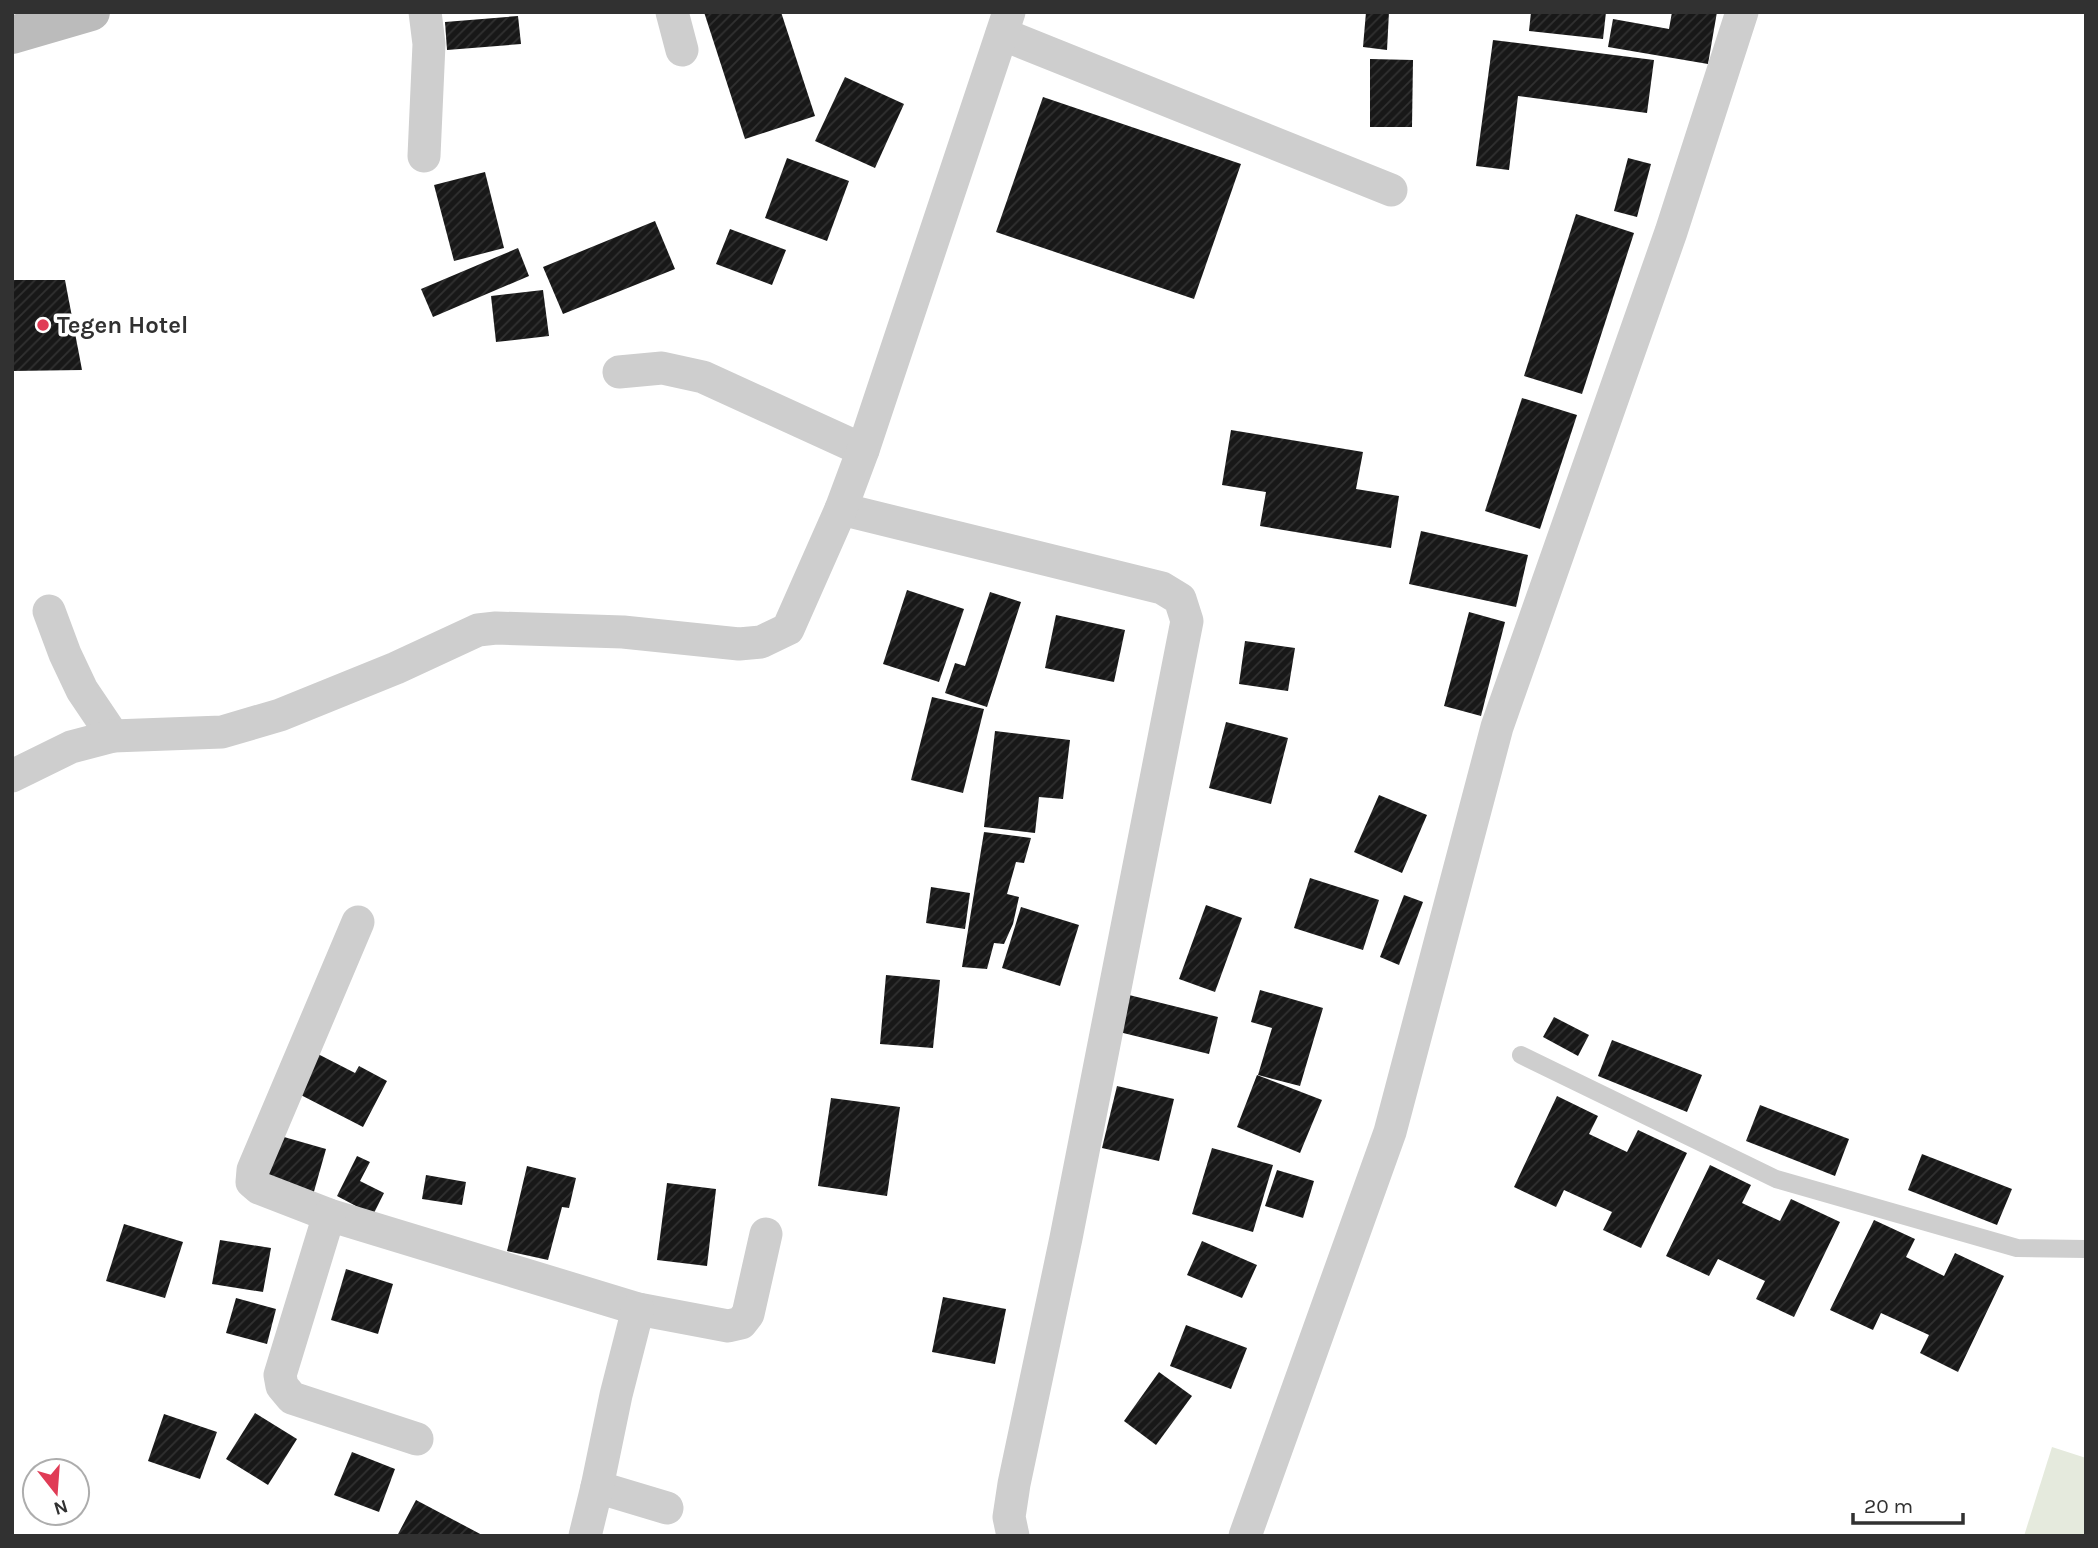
<svg xmlns="http://www.w3.org/2000/svg" width="2098" height="1548" viewBox="0 0 2098 1548" font-family="Karla,sans-serif">
	<style>
		.green { fill: #e5eadd }
		.building { fill: url(#building-hatch) }
		.lines { fill: none; stroke-linecap: round; stroke-linejoin: round }
		.service { stroke: #cecece; stroke-width: 18 }
		.minor { stroke: #cecece; stroke-width: 33 }
		.secondary { stroke: #bbb; stroke-width: 38 }
		.poi-dot { fill: #e03c56; stroke: #fff; stroke-width: 2.5 }
		.labels { text-anchor: middle; dominant-baseline: central; stroke-width: 7; stroke-linejoin: round; paint-order: stroke }
		.poi-label { font-size: 24px; font-weight: bold; fill: #313131; stroke: #fff; text-anchor: start }
	</style>
	<defs>
		<pattern id="building-hatch" width="6" height="6" patternUnits="userSpaceOnUse" patternTransform="scale(1.75)"><rect width="6" height="6" fill="#181818"/><path d="M-1 1l2-2M0 6l6-6M5 7l2-2" fill="none" stroke="#313131"/></pattern>
	</defs>
	<rect width="100%" height="100%" fill="#fff"/>
	<polygon class="green" points="2052,1447 2086,1458 2086,1536 2024,1536"/>
	<g class="building">
		<polygon points="704,12 781,12 815,116 745,139"/>
		<polygon points="1366,12 1389,12 1387,50 1363,47"/>
		<polygon points="1531,12 1606,12 1603,39 1529,31"/>
		<polygon points="1672,12 1717,12 1708,64 1608,47 1613,19 1669,29"/>
		<polygon points="518,16 521,44 447,50 445,22"/>
		<polygon points="1493,40 1654,60 1647,113 1518,96 1509,170 1476,166"/>
		<polygon points="1370,59 1413,60 1412,127 1370,127"/>
		<polygon points="845,77 904,104 875,168 815,141"/>
		<polygon points="1043,97 1241,164 1194,299 996,232"/>
		<polygon points="787,158 849,181 827,241 765,218"/>
		<polygon points="1628,158 1651,164 1637,217 1614,211"/>
		<polygon points="485,172 504,248 454,261 434,185"/>
		<polygon points="1576,214 1634,233 1582,394 1524,376"/>
		<polygon points="655,221 675,269 563,314 543,267"/>
		<polygon points="730,229 786,250 772,285 716,264"/>
		<polygon points="518,248 529,276 433,317 421,289"/>
		<polygon points="12,280 65,280 82,370 12,371"/>
		<polygon points="543,290 549,336 496,342 491,296"/>
		<polygon points="1522,398 1577,415 1540,529 1485,511"/>
		<polygon points="1231,430 1363,452 1356,489 1399,496 1391,548 1260,526 1266,492 1222,485"/>
		<polygon points="1421,531 1528,555 1516,607 1409,584"/>
		<polygon points="907,590 964,609 939,682 883,664"/>
		<polygon points="990,592 1021,602 987,707 945,693 955,663 965,666"/>
		<polygon points="1469,612 1505,622 1481,716 1444,706"/>
		<polygon points="1056,615 1125,630 1114,682 1045,668"/>
		<polygon points="1245,641 1295,648 1288,691 1239,684"/>
		<polygon points="932,697 984,709 963,793 911,780"/>
		<polygon points="1226,722 1288,738 1271,804 1209,788"/>
		<polygon points="995,731 1070,740 1063,799 1039,797 1035,833 984,827"/>
		<polygon points="1379,795 1427,815 1402,873 1354,852"/>
		<polygon points="984,832 1031,838 1024,863 1016,862 1007,894 1019,897 1013,924 1004,944 994,943 987,969 962,967"/>
		<polygon points="1310,878 1379,900 1363,950 1294,928"/>
		<polygon points="931,887 970,893 965,929 926,923"/>
		<polygon points="1404,895 1423,902 1399,965 1380,957"/>
		<polygon points="1206,905 1242,918 1215,992 1179,979"/>
		<polygon points="1021,907 1079,925 1060,986 1002,968"/>
		<polygon points="886,975 940,980 933,1048 880,1044"/>
		<polygon points="1260,990 1323,1008 1300,1086 1258,1075 1272,1028 1251,1022"/>
		<polygon points="1125,994 1218,1017 1209,1054 1115,1031"/>
		<polygon points="1554,1017 1589,1035 1578,1056 1543,1037"/>
		<polygon points="1612,1040 1702,1075 1687,1112 1598,1076"/>
		<polygon points="316,1053 355,1073 359,1066 387,1081 363,1127 295,1092"/>
		<polygon points="1257,1075 1322,1100 1300,1153 1237,1127"/>
		<polygon points="1117,1086 1174,1099 1159,1161 1102,1148"/>
		<polygon points="1557,1096 1598,1116 1589,1134 1627,1152 1638,1130 1687,1153 1641,1248 1603,1230 1612,1212 1564,1190 1556,1207 1514,1187"/>
		<polygon points="831,1098 900,1107 887,1196 818,1186"/>
		<polygon points="1760,1105 1849,1139 1835,1176 1746,1141"/>
		<polygon points="277,1135 326,1149 313,1195 263,1181"/>
		<polygon points="1212,1148 1273,1165 1253,1232 1192,1214"/>
		<polygon points="1922,1154 2012,1189 1997,1225 1908,1190"/>
		<polygon points="357,1156 370,1162 360,1181 384,1193 373,1215 337,1196"/>
		<polygon points="1710,1165 1751,1185 1742,1203 1780,1221 1791,1199 1840,1222 1794,1317 1756,1299 1765,1281 1718,1259 1709,1276 1666,1256"/>
		<polygon points="527,1166 576,1178 569,1208 562,1207 548,1260 507,1251"/>
		<polygon points="1277,1170 1314,1181 1303,1218 1265,1206"/>
		<polygon points="426,1175 466,1182 462,1205 422,1199"/>
		<polygon points="667,1183 716,1189 707,1266 657,1260"/>
		<polygon points="1874,1220 1915,1239 1906,1257 1944,1276 1955,1253 2004,1276 1958,1372 1920,1353 1929,1335 1881,1313 1873,1330 1830,1310"/>
		<polygon points="124,1224 183,1242 165,1298 106,1281"/>
		<polygon points="220,1240 271,1248 263,1292 212,1284"/>
		<polygon points="1202,1241 1257,1265 1242,1298 1187,1275"/>
		<polygon points="346,1269 393,1284 378,1334 331,1320"/>
		<polygon points="943,1297 1006,1309 995,1364 932,1352"/>
		<polygon points="236,1298 276,1309 267,1344 226,1333"/>
		<polygon points="1186,1325 1247,1348 1231,1389 1170,1366"/>
		<polygon points="1159,1372 1192,1396 1156,1445 1124,1421"/>
		<polygon points="255,1413 297,1439 268,1485 226,1459"/>
		<polygon points="164,1414 217,1432 200,1479 148,1461"/>
		<polygon points="352,1452 395,1469 379,1512 334,1495"/>
		<polygon points="416,1500 484,1536 397,1536"/>
	</g>
	<g class="lines">
		<polyline class="service" points="1521,1055 1776,1179 2017,1248 2086,1249"/>
		<g class="minor">
			<polyline points="672,12 682,50"/>
			<polyline points="1002,34 1391,190"/>
			<polyline points="424,156 429,44 425,12"/>
			<polyline points="619,372 662,368 703,377 863,450"/>
			<polyline points="841,509 1162,588 1180,599 1187,621 1066,1238 1014,1484 1009,1517 1013,1536"/>
			<polyline points="49,611 65,654 82,690 113,736"/>
			<polyline points="12,776 71,747 113,736 222,732 280,715 396,668 478,630 496,628 623,632 739,644 761,642 788,629 841,509 863,450 1009,12"/>
			<polyline points="358,922 253,1170 252,1182 259,1188 329,1215 638,1309 728,1326 741,1323 748,1314 766,1234"/>
			<polyline points="329,1215 280,1375 282,1386 292,1398 417,1439"/>
			<polyline points="597,1487 667,1508"/>
			<polyline points="585,1536 597,1487 616,1395 638,1309"/>
			<polyline points="1245,1536 1390,1132 1497,727 1671,232 1742,12"/>
		</g>
		<polyline class="secondary" points="12,35 91,12"/>
	</g>
	<circle class="poi-dot" cx="43" cy="325" r="7"/>
	<g class="labels">
		<g class="poi-label">
			<text x="57" y="325">Tegen Hotel</text>
		</g>
	</g>
	<rect width="2098" height="1548" fill="none" stroke="#313131" stroke-width="28"/>
	<g transform="translate(56 1492) rotate(163)"><circle r="33" fill="#ffffff" stroke="#adadad" stroke-width="2"/>
	<path d="M0-5L12 26L0 18L-12 26Z" fill="#e03c56"/>
	<text y="-10" font-size="19" font-weight="bold" text-anchor="middle" fill="#313131">N</text>
	</g>
	<path d="M1853 1513v10h110v-10" fill="none" stroke="#313131" stroke-width="3.5"/>
	<text x="1864" y="1513" font-size="21" fill="#313131" stroke="#ffffff" stroke-width="5" paint-order="stroke">20 m</text>
</svg>
